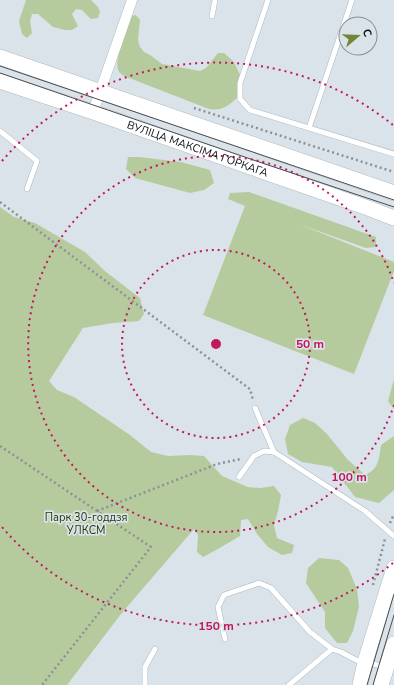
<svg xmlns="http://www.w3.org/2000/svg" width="394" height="685" viewBox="0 0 394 685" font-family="'Nunito Sans',sans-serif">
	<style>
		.green { fill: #b6cb9d }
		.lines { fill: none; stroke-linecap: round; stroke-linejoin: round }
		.service-casing { stroke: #b0b8be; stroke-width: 6 }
		.minor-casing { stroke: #b0b8be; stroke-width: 11 }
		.secondary-casing { stroke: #b0b8be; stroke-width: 16 }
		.path { stroke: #8b9297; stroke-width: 2.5; stroke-dasharray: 2 3; stroke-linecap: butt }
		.service { stroke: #fff; stroke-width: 5 }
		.minor { stroke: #fff; stroke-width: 10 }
		.secondary { stroke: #fff; stroke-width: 15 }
		.tram { stroke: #494e52; stroke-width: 1 }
		.ring { fill: none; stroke: #c2185b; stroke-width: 2; stroke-dasharray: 2 4 }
		.labels { text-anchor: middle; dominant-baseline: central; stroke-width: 3.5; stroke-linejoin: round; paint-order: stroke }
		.street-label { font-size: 11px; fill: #0c0f11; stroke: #dae3ea }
		.park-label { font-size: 11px; fill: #253801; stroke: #dae3ea }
		.centre { fill: #c2185b; stroke: #dae3ea; stroke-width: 2 }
		.ring-label { font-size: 12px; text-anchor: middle; font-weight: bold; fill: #c2185b; stroke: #dae3ea; stroke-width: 3.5; stroke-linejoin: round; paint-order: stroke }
	</style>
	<rect width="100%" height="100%" fill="#dae3ea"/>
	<g class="green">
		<polygon points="26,0 91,0 98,7 100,12 98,18 91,19 82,10 76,9 72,14 78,26 72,30 65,30 53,27 38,14 32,14 30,21 32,33 27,38 22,34 19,21"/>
		<path d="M 136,15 L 140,20 L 138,40 L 140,47 L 144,52 L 150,55 L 162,64 L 200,71 L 206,68 L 218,53 L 224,53 L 234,62 L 240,75 L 238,97 C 228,106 223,111 209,109 L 124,76 C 122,74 120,73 119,72 C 113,61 126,28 130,16 Z"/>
		<polygon points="128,157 139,157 181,162 210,170 214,183 204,190 190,193 135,178 126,169"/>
		<polygon points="249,192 376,237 376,247 366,248 301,225 394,262 394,271 354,374 203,315 245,206 228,199 230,193"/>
		<polygon points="0,207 14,217 35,223 85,252 106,272 140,298 144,314 139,321 113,323 83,328 49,381 57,390 74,397 130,435 151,452 168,456 191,455 204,456 222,476 248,487 260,488 274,486 281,495 278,511 274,525 277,538 294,545 292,553 282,555 268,547 257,534 248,519 241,520 240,536 218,549 203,557 197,552 198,535 194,529 121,614 67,685 0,685"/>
		<polygon points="394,379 394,409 388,401"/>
		<path d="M 303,418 L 315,423 L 327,434 L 348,460 L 365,475 C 379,469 379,459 381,445 L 394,436 L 394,490 L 379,503 L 355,497 L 332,467 L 302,462 L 288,454 L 285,439 L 290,425 Z"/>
		<polygon points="319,558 339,560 348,568 357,589 359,607 353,631 347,643 337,643 325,628 325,612 306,583 308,568"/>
	</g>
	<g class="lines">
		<g class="service-casing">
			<g id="service">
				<polyline points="268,0 240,83 240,99 250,110 394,154"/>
				<polyline points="212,16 215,0"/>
				<polyline points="309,128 352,0"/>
				<polyline points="0,131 37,161 27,189"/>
				<polyline points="255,408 274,452"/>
				<polyline points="239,477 254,456 264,451 274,452 365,511 394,536"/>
				<polyline points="225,639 218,607 224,595 259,583 271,588 310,632 332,649"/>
				<polyline points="145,685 145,667 155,649"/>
				<polyline points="289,685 332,649 341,652 356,660 386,667"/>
			</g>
		</g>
		<g class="minor-casing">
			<polyline id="minor" points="93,112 132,0"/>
		</g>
		<g class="secondary-casing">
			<g id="secondary">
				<polyline points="0,57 394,193"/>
				<path id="s1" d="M 0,81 L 93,112 L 368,208 L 394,218"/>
				<polyline points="360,685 365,662 394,568"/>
				<polyline points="381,685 394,644"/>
			</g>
		</g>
		<g class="path">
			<polyline points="194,108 394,172"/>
			<polyline points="0,202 250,389 253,400"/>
			<polyline points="0,446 151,547 42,685"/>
			<polyline points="97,511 217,464 241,459"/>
			<polyline points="390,523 394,514"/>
			<polyline points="373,585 385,539"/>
		</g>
		<use href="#service" class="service"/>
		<use href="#minor" class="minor"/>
		<use href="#secondary" class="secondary"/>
		<g class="tram">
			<polyline points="0,66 394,200"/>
			<polyline points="0,73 265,164 394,207"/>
			<polyline points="367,685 394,594"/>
			<polyline points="373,685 394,615"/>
		</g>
	</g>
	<g class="ring">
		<circle cx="216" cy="344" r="94"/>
		<path d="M394 405A188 188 0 1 1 394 283"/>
		<path d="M393 563A282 282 0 0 1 2 527M2 161A282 282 0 0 1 393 125"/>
	</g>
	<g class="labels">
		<g class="street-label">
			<text stroke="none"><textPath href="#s1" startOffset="209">ВУЛІЦА МАКСІМА ГОРКАГА</textPath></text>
		</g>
		<g class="park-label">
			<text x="86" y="517">Парк 30-годдзя<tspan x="86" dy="13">УЛКСМ</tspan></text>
		</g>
	</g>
	<circle cx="216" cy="344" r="6" class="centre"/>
	<g class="ring-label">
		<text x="310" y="348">50 m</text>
		<text x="349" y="481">100 m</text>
		<text x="216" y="630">150 m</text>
	</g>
	<g transform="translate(358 36) rotate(71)"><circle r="19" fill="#dae3ea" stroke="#888e93"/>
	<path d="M0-3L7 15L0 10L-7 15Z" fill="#738637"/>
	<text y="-6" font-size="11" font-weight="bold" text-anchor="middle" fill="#0c0f11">С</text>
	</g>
</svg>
